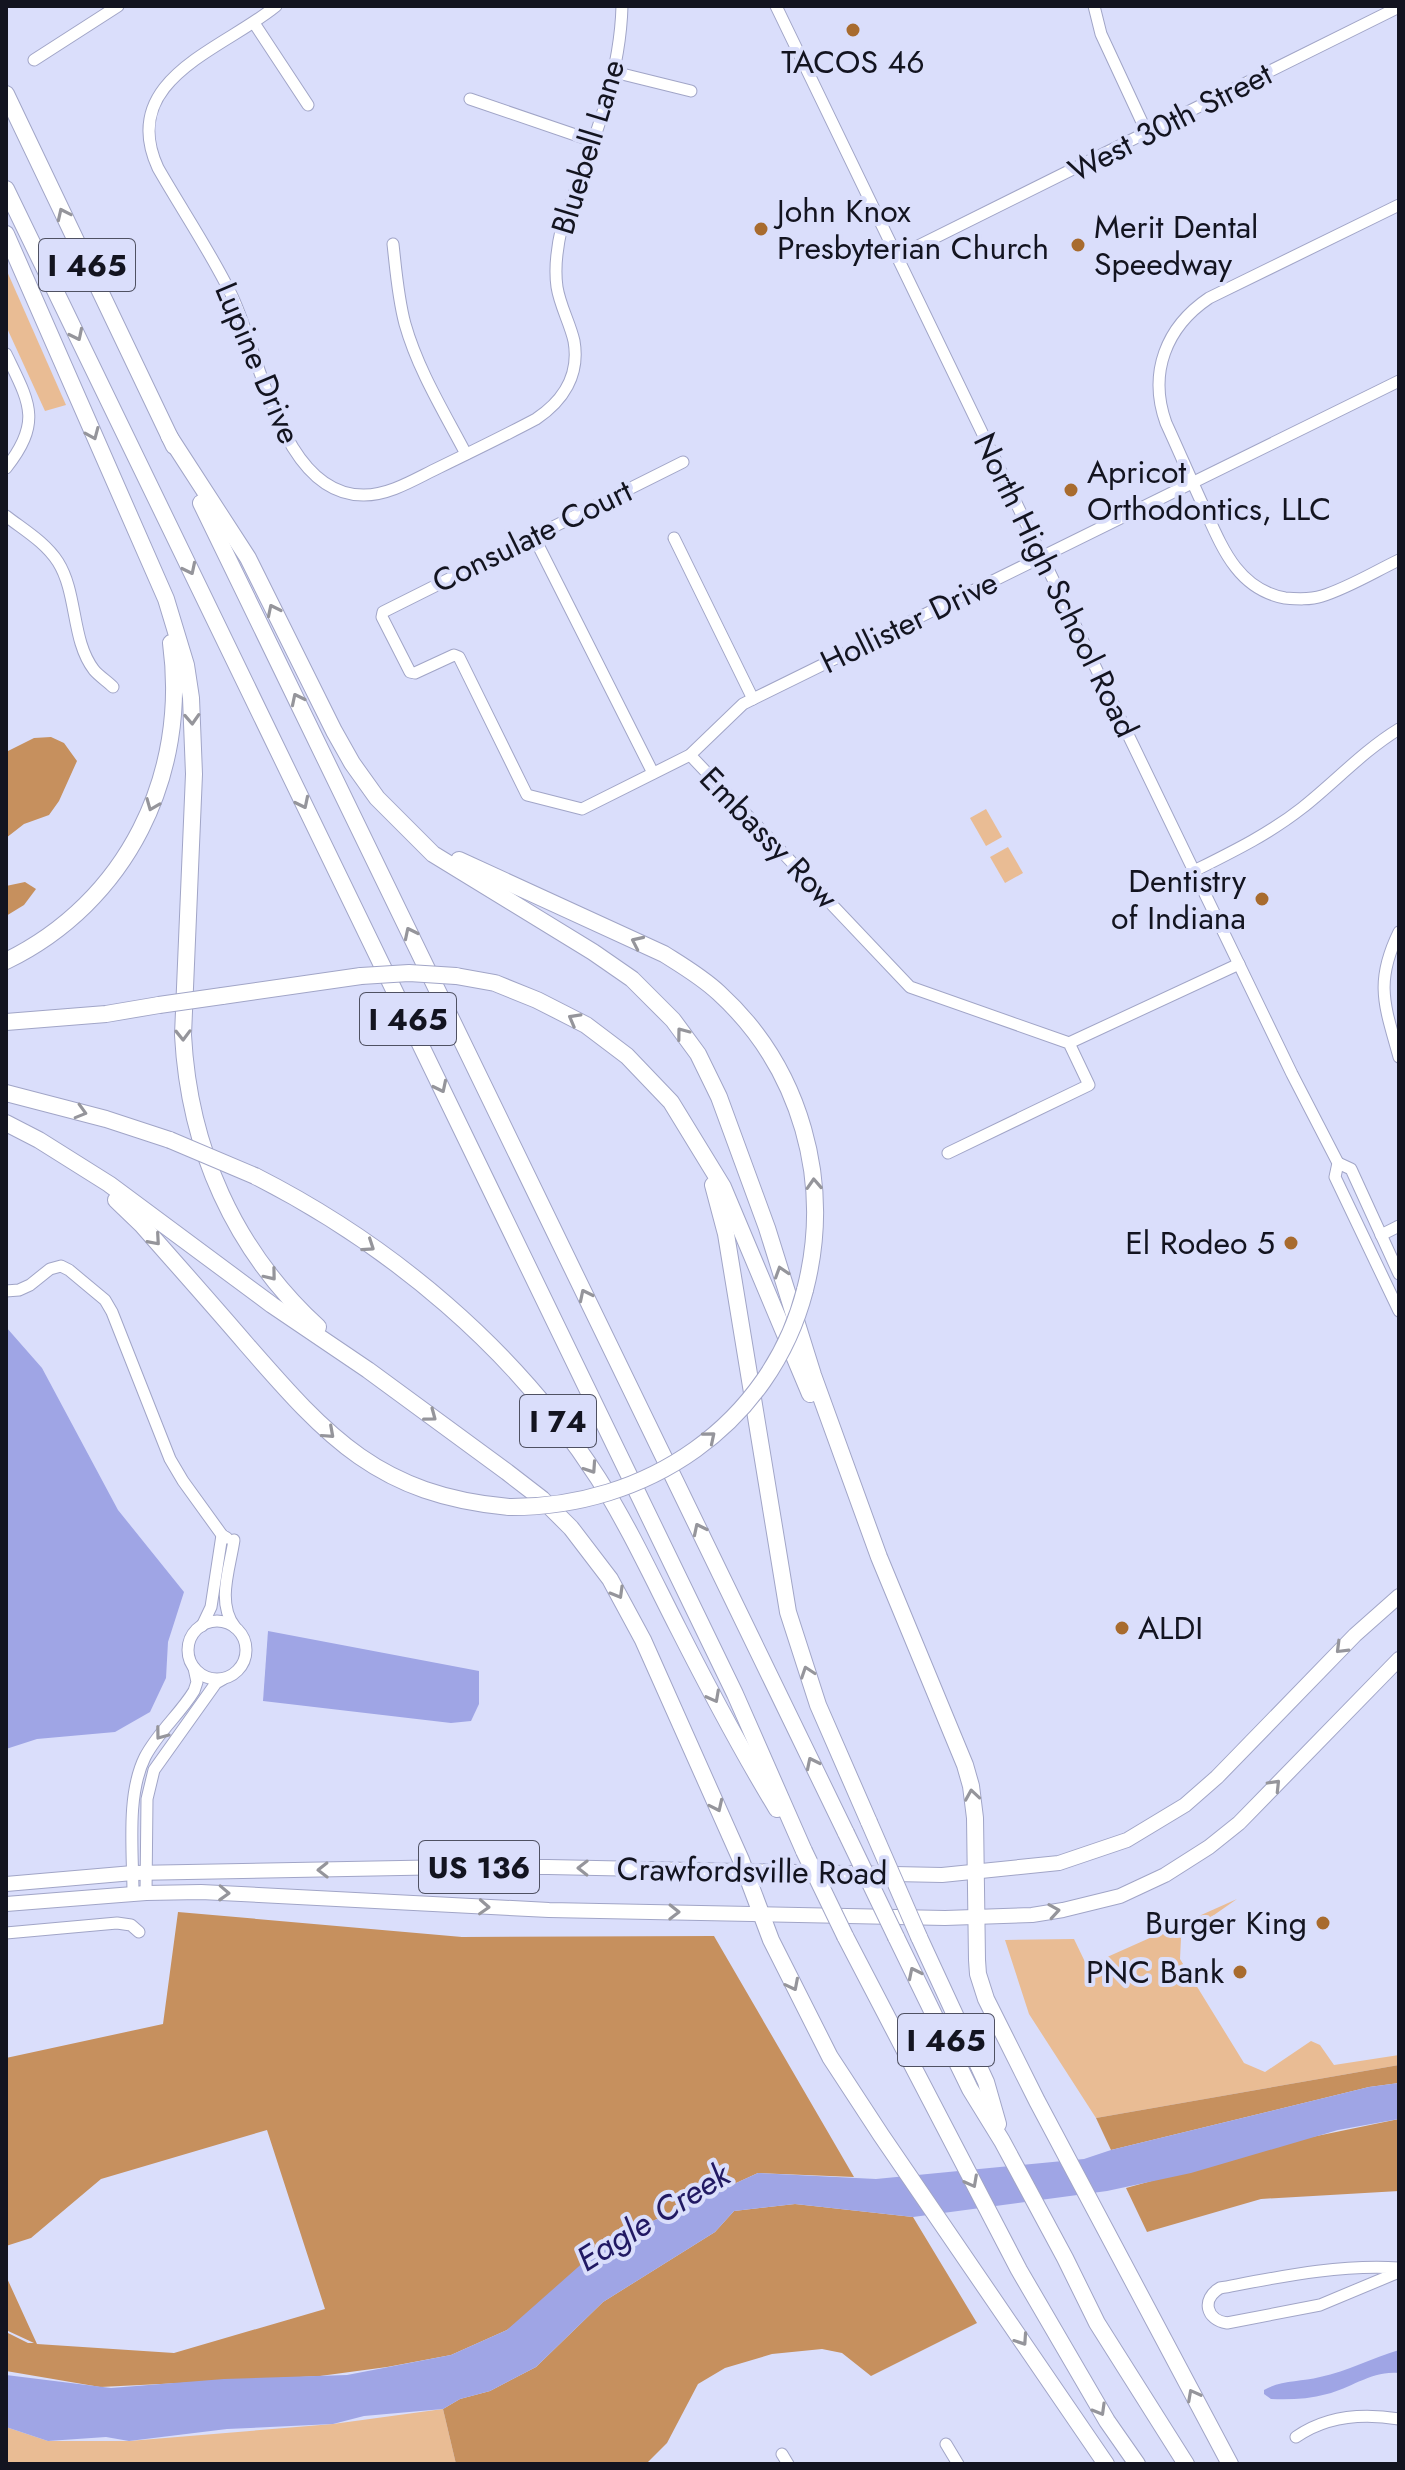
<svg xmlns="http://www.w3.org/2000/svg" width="1405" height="2470" viewBox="0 0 1405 2470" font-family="Jost,sans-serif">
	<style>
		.green { fill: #e9bc94 }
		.forest { fill: #c6905e }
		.water { fill: #9fa5e5 }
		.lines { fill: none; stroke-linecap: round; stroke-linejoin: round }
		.minor-casing { stroke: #a1a5c7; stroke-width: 13 }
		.major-casing { stroke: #a1a5c7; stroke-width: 16 }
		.highway-casing { stroke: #a1a5c7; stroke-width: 18 }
		.minor { stroke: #fff; stroke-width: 11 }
		.major { stroke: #fff; stroke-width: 14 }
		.highway { stroke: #fff; stroke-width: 16 }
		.highway-bridge-casing { stroke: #a1a5c7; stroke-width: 18; stroke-linecap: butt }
		.highway-bridge { stroke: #fff; stroke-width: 16 }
		.oneway { stroke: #95959b }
		.poi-dot { fill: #a86b2e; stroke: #dadefb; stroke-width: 3 }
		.labels { text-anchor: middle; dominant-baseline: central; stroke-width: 8; stroke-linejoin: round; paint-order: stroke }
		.shield { fill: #dadefb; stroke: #4f5162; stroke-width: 2 }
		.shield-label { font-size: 30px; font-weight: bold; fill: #131420 }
		.poi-label { font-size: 32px; fill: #131420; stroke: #dadefb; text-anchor: start }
		.street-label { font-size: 32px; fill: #131420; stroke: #dadefb }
		.water-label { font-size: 34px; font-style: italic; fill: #211963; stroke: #dadefb }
	</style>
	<rect width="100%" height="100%" fill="#dadefb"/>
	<g class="green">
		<polygon points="6,269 66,405 45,411 6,326"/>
		<polygon points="986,809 1002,837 986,846 970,818"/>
		<polygon points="1008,847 1023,873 1005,883 990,857"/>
		<polygon points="1237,1899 1181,1938 1180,1959 1244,2063 1265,2072 1311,2041 1320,2045 1334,2065 1399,2055 1399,2065 1096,2118 1029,2014 1005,1940 1074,1939 1087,1966"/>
		<polygon points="443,2409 456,2464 6,2464 6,2427 48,2441 129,2441 333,2424"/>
	</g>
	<g class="forest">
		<polygon points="51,737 64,743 77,761 59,801 49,815 24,824 6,838 6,752 34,738"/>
		<polygon points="25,882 36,889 24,905 6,916 6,886"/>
		<polygon points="178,1912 462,1937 714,1936 854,2177 758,2173 644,2225 507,2330 451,2355 387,2367 320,2376 100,2387 6,2371 6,2332 28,2343 34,2343 6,2330 6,2276 37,2344 174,2353 325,2309 267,2130 101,2179 31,2238 6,2246 6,2058 163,2024"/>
		<polygon points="1399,2065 1399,2083 1369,2087 1111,2150 1096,2118"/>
		<polygon points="1399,2119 1399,2191 1261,2199 1147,2232 1126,2188 1307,2138"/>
		<polygon points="795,2204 913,2217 977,2323 871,2376 842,2353 822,2349 772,2354 725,2368 698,2384 667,2443 646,2464 456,2464 443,2409 460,2399 490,2391 536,2367 603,2302 715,2232 734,2211"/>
	</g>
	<g class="water">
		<polygon points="6,1327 42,1368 118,1510 184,1592 168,1642 166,1678 150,1712 115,1732 37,1739 6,1749"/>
		<polygon points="268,1631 479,1671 479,1704 471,1721 451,1723 263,1701"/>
		<polygon points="1399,2083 1399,2119 1338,2130 1191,2173 1107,2191 913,2217 795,2204 734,2211 715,2232 603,2302 536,2367 490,2391 460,2399 443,2409 364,2416 333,2424 227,2429 129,2441 106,2437 48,2441 6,2427 6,2375 111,2388 224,2379 347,2375 451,2355 507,2330 586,2260 644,2225 758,2173 876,2179 1084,2159 1111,2150 1369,2087"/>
		<path d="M 1399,2350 L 1399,2373 C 1373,2370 1351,2388 1327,2394 C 1309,2399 1289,2400 1271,2399 L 1264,2394 L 1264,2390 C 1281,2380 1301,2382 1320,2377 C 1348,2371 1372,2358 1399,2350 Z"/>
	</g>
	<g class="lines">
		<g class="minor-casing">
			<g id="minor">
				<path d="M 276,6 C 224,49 117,79 158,168 C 182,210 210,251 231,294 C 260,352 280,496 364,495 C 390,495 415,479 438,468 C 471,452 504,436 536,419 C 563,401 580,375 574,341 C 570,323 560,306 557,287 C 554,266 557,247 562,226 C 588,155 620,83 622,6"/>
				<polyline points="776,6 1292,1074 1338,1163 1335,1177 1399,1311"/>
				<polyline points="1094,6 1101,34 1147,133"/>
				<polyline points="254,23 308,105"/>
				<polyline points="34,60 118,6"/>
				<polyline points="614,72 691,91"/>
				<polyline points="470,99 593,141"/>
				<path d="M 1399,205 L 1209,298 C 1166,327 1148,373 1166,423 C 1178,449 1189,475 1201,501 C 1220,542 1235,589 1285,598 C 1297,599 1310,600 1322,596 C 1348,588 1374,572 1399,560"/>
				<path d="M 393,244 C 396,271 398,298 405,324 C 418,370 444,412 466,454"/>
				<polyline points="898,256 1399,7"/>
				<path d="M 6,354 C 29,402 43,421 6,468"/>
				<polyline points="683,462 383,612 382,617 410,672 415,673 454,655 459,657 527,795 582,809 690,755 743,704 753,699 1399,381"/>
				<path d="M 6,516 C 24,530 45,542 58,562 C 78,594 71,640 94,670 C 99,676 107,681 113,687"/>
				<polyline points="533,535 653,773"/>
				<polyline points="674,538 753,699"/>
				<polyline points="690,755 910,987 1069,1043 1089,1085 948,1153"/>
				<path d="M 1194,871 C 1232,852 1269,834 1302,808 C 1335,782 1363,751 1399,729"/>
				<path d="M 1399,932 C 1374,983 1385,1006 1399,1057"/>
				<polyline points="1069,1043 1239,964"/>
				<polyline points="1338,1163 1351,1169 1399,1274"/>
				<polyline points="1381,1235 1399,1226"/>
				<polyline points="6,1291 19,1290 30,1285 50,1269 61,1266 69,1270 105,1300 112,1312 170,1459 183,1481 222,1535 227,1538"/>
				<path d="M 234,1540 C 230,1568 216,1603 235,1627"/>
				<circle cx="217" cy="1650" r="29"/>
				<polyline points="202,1626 211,1607 222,1535"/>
				<polyline points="146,1893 147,1799 154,1770 216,1683 223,1679"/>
				<path d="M 133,1894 C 133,1852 126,1795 145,1757 C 158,1732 180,1714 194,1691 L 197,1682 L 194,1668"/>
				<polyline points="6,1933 117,1923 131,1925 139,1932"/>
				<path d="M 1399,2268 C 1339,2264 1279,2277 1220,2288 C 1201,2299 1206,2320 1227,2323 L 1320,2305 L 1399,2272"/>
				<path d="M 1296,2437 C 1326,2416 1363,2413 1399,2419"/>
				<polyline points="946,2444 958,2464"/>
				<polyline points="782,2454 788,2464"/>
			</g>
		</g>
		<g class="major-casing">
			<g id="major">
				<polyline points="6,1884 133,1873 454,1867 548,1867 942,1875 1059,1863 1127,1840 1185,1805 1217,1777 1355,1635 1399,1596"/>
				<polyline points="6,1904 146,1893 201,1892 549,1910 945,1918 1032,1915 1063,1910 1120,1896 1165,1875 1209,1847 1239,1823 1399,1659"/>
			</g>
		</g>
		<g class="highway-casing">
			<g id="highway">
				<polyline points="6,94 174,446"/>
				<polyline points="6,189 735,1694 804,1851"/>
				<path d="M 6,234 L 166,599 L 186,665 L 191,698 L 194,774 L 183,1035 C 189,1148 234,1250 318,1327"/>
				<polyline points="169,436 248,558 334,731 352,763 377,798 433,854 593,952 632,979 673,1020 698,1054 719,1097 767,1228 813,1375 879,1557 965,1765 971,1786 975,1818 977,1960 978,1974 986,1999 1037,2101 1230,2464"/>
				<polyline points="201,503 846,1833"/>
				<path d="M 459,860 L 664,954 C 683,966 702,977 719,993 C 801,1068 833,1182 805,1290"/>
				<path d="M 6,961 C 127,902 189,775 171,643"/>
				<polyline points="456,976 495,983 537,1000 586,1025 627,1056 671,1102 723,1187 810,1394"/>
				<polyline points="222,996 361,976"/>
				<polyline points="6,1022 106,1014 159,1005"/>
				<polyline points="6,1093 106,1119 170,1140"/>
				<polyline points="6,1123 39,1140 109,1184 272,1305 368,1370 507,1472 542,1499 571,1528 610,1579 643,1640 741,1860 771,1940 830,2057 881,2135 1106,2464"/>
				<path d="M 255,1176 C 391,1245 515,1349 598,1478 C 628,1525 652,1577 678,1628 C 709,1689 741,1750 777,1809"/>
				<polyline points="713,1185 726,1234 788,1612 818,1705 869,1822"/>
				<path d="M 116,1200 L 142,1225 C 177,1265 212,1304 247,1345 C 328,1438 379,1495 509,1507"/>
				<polyline points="845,1936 1019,2270 1107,2421 1137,2464"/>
				<polyline points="896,1937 970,2089 1002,2141 1065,2258 1097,2323 1186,2464"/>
				<polyline points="919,1937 986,2082 998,2124"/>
			</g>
		</g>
		<use href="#minor" class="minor"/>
		<use href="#major" class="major"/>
		<use href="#highway" class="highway"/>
		<g class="highway-bridge-casing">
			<g id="highway-bridge">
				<polyline points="361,976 409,973 456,976"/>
				<polyline points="159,1005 222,996"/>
				<polyline points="170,1140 255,1176"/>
				<path d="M 509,1507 C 646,1508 770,1425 805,1290"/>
				<polyline points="869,1822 919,1937"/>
				<polyline points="846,1833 896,1937"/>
				<polyline points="804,1851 845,1936"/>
			</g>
		</g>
		<use href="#highway-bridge" class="highway-bridge"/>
	</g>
	<defs><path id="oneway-chevron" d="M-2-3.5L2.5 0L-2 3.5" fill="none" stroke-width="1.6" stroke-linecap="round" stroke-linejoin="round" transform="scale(2)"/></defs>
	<g class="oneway">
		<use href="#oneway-chevron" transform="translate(63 214) rotate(-115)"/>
		<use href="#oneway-chevron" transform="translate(77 335) rotate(64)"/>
		<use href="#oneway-chevron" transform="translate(93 434) rotate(67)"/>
		<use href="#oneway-chevron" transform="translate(190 569) rotate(64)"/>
		<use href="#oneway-chevron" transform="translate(273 610) rotate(-116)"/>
		<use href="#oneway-chevron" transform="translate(297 699) rotate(-116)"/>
		<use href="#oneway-chevron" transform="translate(192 719) rotate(87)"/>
		<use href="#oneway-chevron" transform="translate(303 803) rotate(64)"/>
		<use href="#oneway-chevron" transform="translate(152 805) rotate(112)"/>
		<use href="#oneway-chevron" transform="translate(410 933) rotate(-116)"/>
		<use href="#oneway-chevron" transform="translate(637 942) rotate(-155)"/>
		<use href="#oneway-chevron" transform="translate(574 1019) rotate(-151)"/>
		<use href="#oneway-chevron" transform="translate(682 1033) rotate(-127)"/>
		<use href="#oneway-chevron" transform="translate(183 1035) rotate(89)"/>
		<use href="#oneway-chevron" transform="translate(441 1087) rotate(64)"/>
		<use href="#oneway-chevron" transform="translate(81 1112) rotate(16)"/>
		<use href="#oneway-chevron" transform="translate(814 1184) rotate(-93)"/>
		<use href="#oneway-chevron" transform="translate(155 1240) rotate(49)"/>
		<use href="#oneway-chevron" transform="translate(369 1246) rotate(34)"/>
		<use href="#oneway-chevron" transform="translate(781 1272) rotate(-108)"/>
		<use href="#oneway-chevron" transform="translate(271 1275) rotate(51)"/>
		<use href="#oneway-chevron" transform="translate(585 1295) rotate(-116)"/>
		<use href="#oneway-chevron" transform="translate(431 1416) rotate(37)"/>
		<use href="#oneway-chevron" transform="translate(329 1433) rotate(42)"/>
		<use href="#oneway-chevron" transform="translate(710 1437) rotate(-40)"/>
		<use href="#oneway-chevron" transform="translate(591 1468) rotate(56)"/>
		<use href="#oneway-chevron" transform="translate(699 1529) rotate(-116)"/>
		<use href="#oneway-chevron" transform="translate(618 1593) rotate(60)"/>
		<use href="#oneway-chevron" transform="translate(1341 1648) rotate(135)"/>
		<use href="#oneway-chevron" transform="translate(807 1672) rotate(-109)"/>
		<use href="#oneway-chevron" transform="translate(714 1697) rotate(62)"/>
		<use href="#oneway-chevron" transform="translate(161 1734) rotate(127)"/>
		<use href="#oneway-chevron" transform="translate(812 1763) rotate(-116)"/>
		<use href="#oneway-chevron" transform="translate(1275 1785) rotate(-46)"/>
		<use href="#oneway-chevron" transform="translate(972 1795) rotate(-99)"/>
		<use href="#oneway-chevron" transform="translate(717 1806) rotate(65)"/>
		<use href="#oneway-chevron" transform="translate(583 1868) rotate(-179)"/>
		<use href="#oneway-chevron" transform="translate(323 1870) rotate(179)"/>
		<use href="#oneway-chevron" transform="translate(224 1893) rotate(2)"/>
		<use href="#oneway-chevron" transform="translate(484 1907) rotate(3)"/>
		<use href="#oneway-chevron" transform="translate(1054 1911) rotate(-9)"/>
		<use href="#oneway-chevron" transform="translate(674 1912) rotate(1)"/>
		<use href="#oneway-chevron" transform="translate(914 1973) rotate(-116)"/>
		<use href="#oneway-chevron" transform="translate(793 1985) rotate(63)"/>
		<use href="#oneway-chevron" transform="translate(972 2182) rotate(62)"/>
		<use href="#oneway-chevron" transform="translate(1022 2340) rotate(56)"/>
		<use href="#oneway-chevron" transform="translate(1193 2395) rotate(-118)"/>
		<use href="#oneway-chevron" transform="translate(1100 2410) rotate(60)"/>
	</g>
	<g class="poi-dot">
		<circle cx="853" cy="30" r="8"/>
		<circle cx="761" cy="229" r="8"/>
		<circle cx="1078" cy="245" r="8"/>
		<circle cx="1071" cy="490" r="8"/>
		<circle cx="1262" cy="899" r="8"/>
		<circle cx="1291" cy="1243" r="8"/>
		<circle cx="1122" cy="1628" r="8"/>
		<circle cx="1323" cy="1923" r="8"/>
		<circle cx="1240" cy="1972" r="8"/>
	</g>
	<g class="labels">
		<g class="shield">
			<rect x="39" y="239" width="96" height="52" rx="6"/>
			<rect x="360" y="993" width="96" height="52" rx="6"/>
			<rect x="520" y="1395" width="76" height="52" rx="6"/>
			<rect x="419" y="1841" width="120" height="52" rx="6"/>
			<rect x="898" y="2014" width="96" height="52" rx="6"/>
		</g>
		<g class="shield-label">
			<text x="87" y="265">I 465</text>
			<text x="408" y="1019">I 465</text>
			<text x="558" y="1421">I 74</text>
			<text x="479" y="1867">US 136</text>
			<text x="946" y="2040">I 465</text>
		</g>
		<g class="poi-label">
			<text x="853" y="62" text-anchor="middle">TACOS 46</text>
			<text x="777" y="211">John Knox<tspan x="777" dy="37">Presbyterian Church</tspan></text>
			<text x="1094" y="227">Merit Dental<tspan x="1094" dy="37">Speedway</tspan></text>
			<text x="1087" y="472">Apricot<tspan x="1087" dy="37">Orthodontics, LLC</tspan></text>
			<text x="1246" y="881" text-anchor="end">Dentistry<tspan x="1246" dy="37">of Indiana</tspan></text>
			<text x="1275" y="1243" text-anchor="end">El Rodeo 5</text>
			<text x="1138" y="1628">ALDI</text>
			<text x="1307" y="1923" text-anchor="end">Burger King</text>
			<text x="1224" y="1972" text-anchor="end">PNC Bank</text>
		</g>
		<g class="street-label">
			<text transform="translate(1170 122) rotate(-27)">West 30th Street</text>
			<text transform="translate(588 147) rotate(-73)">Bluebell Lane</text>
			<text transform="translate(258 363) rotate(67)">Lupine Drive</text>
			<text transform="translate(532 536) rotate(-26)">Consulate Court</text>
			<text transform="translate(1056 585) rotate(64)">North High School Road</text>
			<text transform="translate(909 622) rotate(-26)">Hollister Drive</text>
			<text transform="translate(769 838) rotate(46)">Embassy Row</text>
			<text transform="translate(752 1871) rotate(1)">Crawfordsville Road</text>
		</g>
		<g class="water-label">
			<text transform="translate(653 2217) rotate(-32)">Eagle Creek</text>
		</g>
	</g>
	<rect width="1405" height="2470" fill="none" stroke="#131420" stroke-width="16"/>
</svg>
